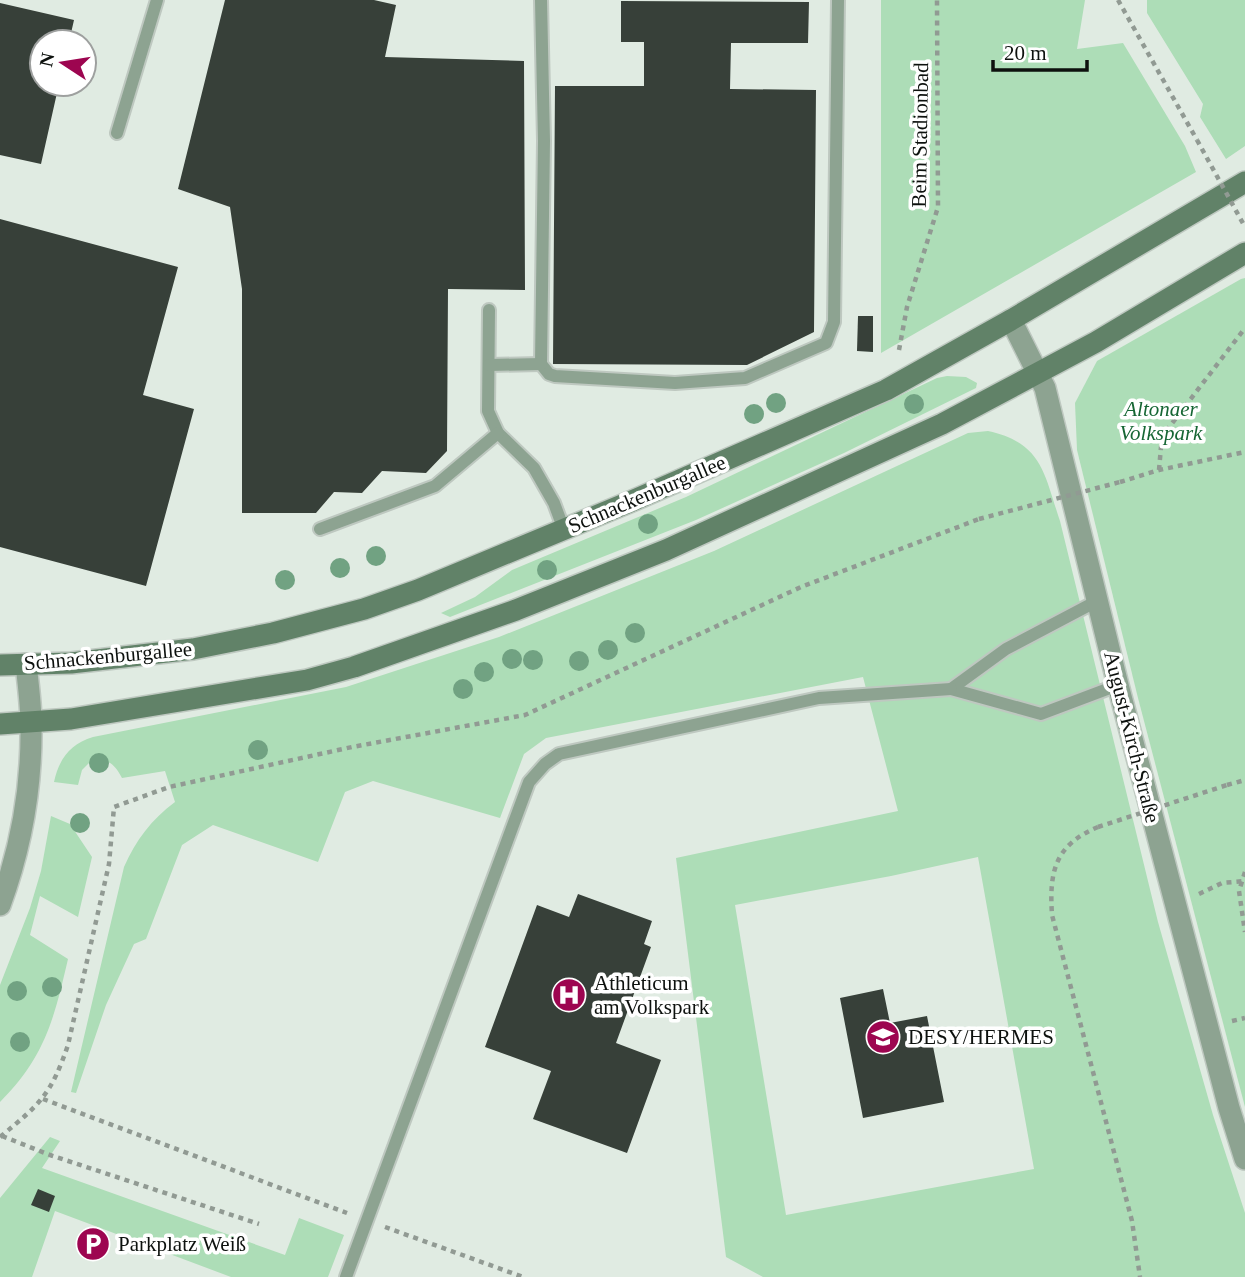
<svg xmlns="http://www.w3.org/2000/svg" width="1245" height="1277" viewBox="0 0 1245 1277" font-family="'Times New Roman',serif">
	<style>
		.green { fill: #adddb7; fill-rule: evenodd }
		.building { fill: #374039 }
		.lines { fill: none; stroke-linecap: round; stroke-linejoin: round }
		.service-casing { stroke: #bec8c0; stroke-width: 16 }
		.minor-casing { stroke: #bec8c0; stroke-width: 24 }
		.secondary-casing { stroke: #bec8c0; stroke-width: 24 }
		.path { stroke: #919a93; stroke-width: 4.5; stroke-dasharray: 5 5; stroke-linecap: butt }
		.service { stroke: #8da391; stroke-width: 12 }
		.minor { stroke: #8da391; stroke-width: 21 }
		.secondary { stroke: #618268; stroke-width: 21 }
		.path-bridge { stroke: #919a93; stroke-width: 4.5; stroke-dasharray: 5 5; stroke-linecap: butt }
		.tree { fill: #71a282 }
		.labels { text-anchor: middle; dominant-baseline: central; stroke-width: 7; stroke-linejoin: round; paint-order: stroke }
		.street-label { font-size: 21px; fill: #0d110e; stroke: #fff }
		.park-label { font-size: 21px; font-style: italic; fill: #166634; stroke: #fff }
		.poi-label { font-size: 21px; fill: #0d110e; stroke: #fff; text-anchor: start }
	</style>
	<rect width="100%" height="100%" fill="#e0ebe2"/>
	<g class="green">
		<polygon points="881,0 1085,0 1077,49 1123,43 1185,146 1196,172 881,353"/>
		<polygon points="1147,0 1245,0 1245,146 1226,159 1200,117 1203,104 1147,13"/>
		<polygon points="1245,278 1245,1107 1138,698 1077,450 1075,403 1097,361 1241,279"/>
		<polygon points="947,376 966,377 977,383 976,388 844,453 696,520 450,617 441,613 475,597 512,570 686,497 937,378"/>
		<path d="M 988,431 C 1043,443 1044,474 1060,521 L 1158,922 L 1213,1115 L 1245,1213 L 1245,1277 L 763,1277 L 726,1257 L 676,858 L 898,811 L 863,677 L 546,738 L 524,754 L 500,818 L 373,781 L 345,792 L 318,862 L 213,825 L 182,845 L 146,939 L 134,944 L 106,1005 L 76,1093 L 71,1092 L 124,867 C 136,840 151,820 175,802 L 165,771 L 122,778 C 114,763 108,759 92,760 L 82,770 L 78,785 L 54,782 C 59,759 70,744 93,737 L 346,687 L 499,637 L 714,551 L 968,433 ZM 978,857 L 1034,1169 L 786,1215 L 735,905 L 891,876 Z"/>
		<path d="M 51,816 L 70,824 L 92,857 L 78,917 L 40,896 L 30,935 L 68,959 C 54,1019 45,1057 0,1102 L 0,985 L 30,908 L 41,871 Z"/>
		<polygon points="50,1137 60,1141 42,1168 285,1255 299,1218 344,1235 328,1277 231,1277 55,1211 32,1277 0,1277 0,1198"/>
	</g>
	<g class="building">
		<polygon points="225,0 374,0 396,5 385,57 524,61 525,290 448,289 447,451 426,473 382,471 362,493 334,492 316,513 242,513 242,289 230,207 178,189"/>
		<polygon points="621,1 809,2 808,43 731,43 730,89 816,90 814,332 747,365 553,364 555,86 644,86 644,42 621,42"/>
		<polygon points="0,3 74,20 69,42 42,42 42,84 59,84 41,164 0,155"/>
		<polygon points="0,219 178,267 143,395 194,409 146,586 0,547"/>
		<polygon points="858,316 873,316 873,352 857,351"/>
		<polygon points="578,894 652,921 644,944 651,947 616,1043 661,1060 627,1153 533,1119 551,1071 485,1047 537,905 569,917"/>
		<polygon points="883,989 890,1023 927,1016 944,1102 863,1118 840,998"/>
		<polygon points="38,1189 55,1196 49,1212 31,1205"/>
	</g>
	<g class="lines">
		<g class="service-casing">
			<g id="service">
				<polyline points="541,0 544,141 541,364 549,374 555,376 675,383 745,378 826,343 834,322 838,0"/>
				<polyline points="117,133 157,0"/>
				<polyline points="489,310 488,411 498,433 534,468 554,503 564,530"/>
				<polyline points="489,365 541,364"/>
				<polyline points="320,529 435,486 498,433"/>
				<polyline points="1097,601 1006,649 951,689 1041,714 1118,685"/>
				<polyline points="346,1277 529,782 545,764 559,754 819,698 951,689"/>
			</g>
		</g>
		<g class="minor-casing">
			<g id="minor">
				<polyline points="1011,320 1045,388 1118,685 1229,1108 1245,1159"/>
				<path d="M 0,905 C 21,848 32,785 31,724 C 31,704 28,683 26,664"/>
			</g>
		</g>
		<g class="secondary-casing">
			<g id="secondary">
				<polyline points="0,665 71,663 193,649 273,633 364,609 418,590 632,501 886,390 1011,320 1245,182"/>
				<polyline points="0,724 71,719 307,680 354,667 516,610 666,550 942,424 1096,342 1245,253"/>
			</g>
		</g>
		<g class="path">
			<polyline points="1118,0 1197,140"/>
			<polyline points="899,350 907,307 938,207 937,0"/>
			<polyline points="1159,470 1161,447 1167,430 1245,328"/>
			<polyline points="1120,482 1159,470 1245,452"/>
			<polyline points="1227,785 1245,780"/>
			<path d="M 1098,827 C 1055,845 1049,871 1052,915 L 1132,1221 L 1140,1277"/>
			<polyline points="1245,872 1239,891 1245,932"/>
			<polyline points="1199,894 1222,883 1245,881"/>
			<polyline points="1232,1021 1245,1018"/>
			<polyline points="43,1099 347,1213"/>
			<polyline points="2,1136 50,1155 259,1224"/>
			<path d="M 0,1137 C 40,1104 51,1095 68,1045 L 109,864 L 114,807 L 169,787 L 352,747 L 525,715 L 801,587 L 979,519"/>
			<polyline points="385,1227 523,1277"/>
		</g>
		<use href="#service" class="service"/>
		<use href="#minor" class="minor"/>
		<use href="#secondary" class="secondary"/>
		<g class="path-bridge">
			<polyline points="1197,140 1245,227"/>
			<polyline points="979,519 1120,482"/>
			<polyline points="1098,827 1227,785"/>
		</g>
	</g>
	<g class="tree">
		<circle cx="776" cy="403" r="10"/>
		<circle cx="914" cy="404" r="10"/>
		<circle cx="754" cy="414" r="10"/>
		<circle cx="648" cy="524" r="10"/>
		<circle cx="376" cy="556" r="10"/>
		<circle cx="340" cy="568" r="10"/>
		<circle cx="547" cy="570" r="10"/>
		<circle cx="285" cy="580" r="10"/>
		<circle cx="635" cy="633" r="10"/>
		<circle cx="608" cy="650" r="10"/>
		<circle cx="512" cy="659" r="10"/>
		<circle cx="533" cy="660" r="10"/>
		<circle cx="579" cy="661" r="10"/>
		<circle cx="484" cy="672" r="10"/>
		<circle cx="463" cy="689" r="10"/>
		<circle cx="258" cy="750" r="10"/>
		<circle cx="99" cy="763" r="10"/>
		<circle cx="80" cy="823" r="10"/>
		<circle cx="52" cy="987" r="10"/>
		<circle cx="17" cy="991" r="10"/>
		<circle cx="20" cy="1042" r="10"/>
	</g>
	<defs>
		<g id="hospital-disc" transform="scale(1.75)"><circle r="9.5" fill="#9d0550" stroke="#fff"/><path d="M-5-5h3v3.5h4V-5h3V5h-3V1.5h-4V5h-3Z" fill="#fff"/></g>
		<g id="university-disc" transform="scale(1.75)"><circle r="9.5" fill="#9d0550" stroke="#fff"/><path d="M0-5L7-2L0 1L-7-2ZM-4 1L0 2.5L4 1V4Q0 6-4 4Z" fill="#fff"/></g>
		<g id="parking-disc" transform="scale(1.75)"><circle r="9.5" fill="#9d0550" stroke="#fff"/><path d="M-3.5-5.5H1a3.5 3.5 0 0 1 0 7H-1V5.5H-3.5ZM-1-3.4V-.6H.8a1.4 1.4 0 0 0 0-2.8Z" fill="#fff"/></g>
	</defs>
	<g fill-rule="evenodd">
		<use href="#hospital-disc" x="569" y="995"/>
		<use href="#university-disc" x="883" y="1037"/>
		<use href="#parking-disc" x="93" y="1244"/>
	</g>
	<g class="labels">
		<g class="street-label">
			<text transform="translate(920 135) rotate(-89)">Beim Stadionbad</text>
			<text transform="translate(647 494) rotate(-23)">Schnackenburgallee</text>
			<text transform="translate(108 656) rotate(-5)">Schnackenburgallee</text>
			<text transform="translate(1132 737) rotate(76)">August-Kirch-Straße</text>
		</g>
		<g class="park-label">
			<text x="1161" y="409">Altonaer<tspan x="1161" dy="24">Volkspark</tspan></text>
		</g>
		<g class="poi-label">
			<text x="594" y="983">Athleticum<tspan x="594" dy="24">am Volkspark</tspan></text>
			<text x="908" y="1037">DESY/HERMES</text>
			<text x="118" y="1244">Parkplatz Weiß</text>
		</g>
	</g>
	<g transform="translate(63 63) rotate(282)"><circle r="33" fill="#ffffff" stroke="#9ea09f" stroke-width="2"/>
	<path d="M0-5L12 26L0 18L-12 26Z" fill="#9d0550"/>
	<text y="-10" font-size="19" font-weight="bold" text-anchor="middle" fill="#0d110e">N</text>
	</g>
	<path d="M993 60v10h94v-10" fill="none" stroke="#0d110e" stroke-width="3.5"/>
	<text x="1004" y="60" font-size="21" fill="#0d110e" stroke="#ffffff" stroke-width="5" paint-order="stroke">20 m</text>
</svg>
